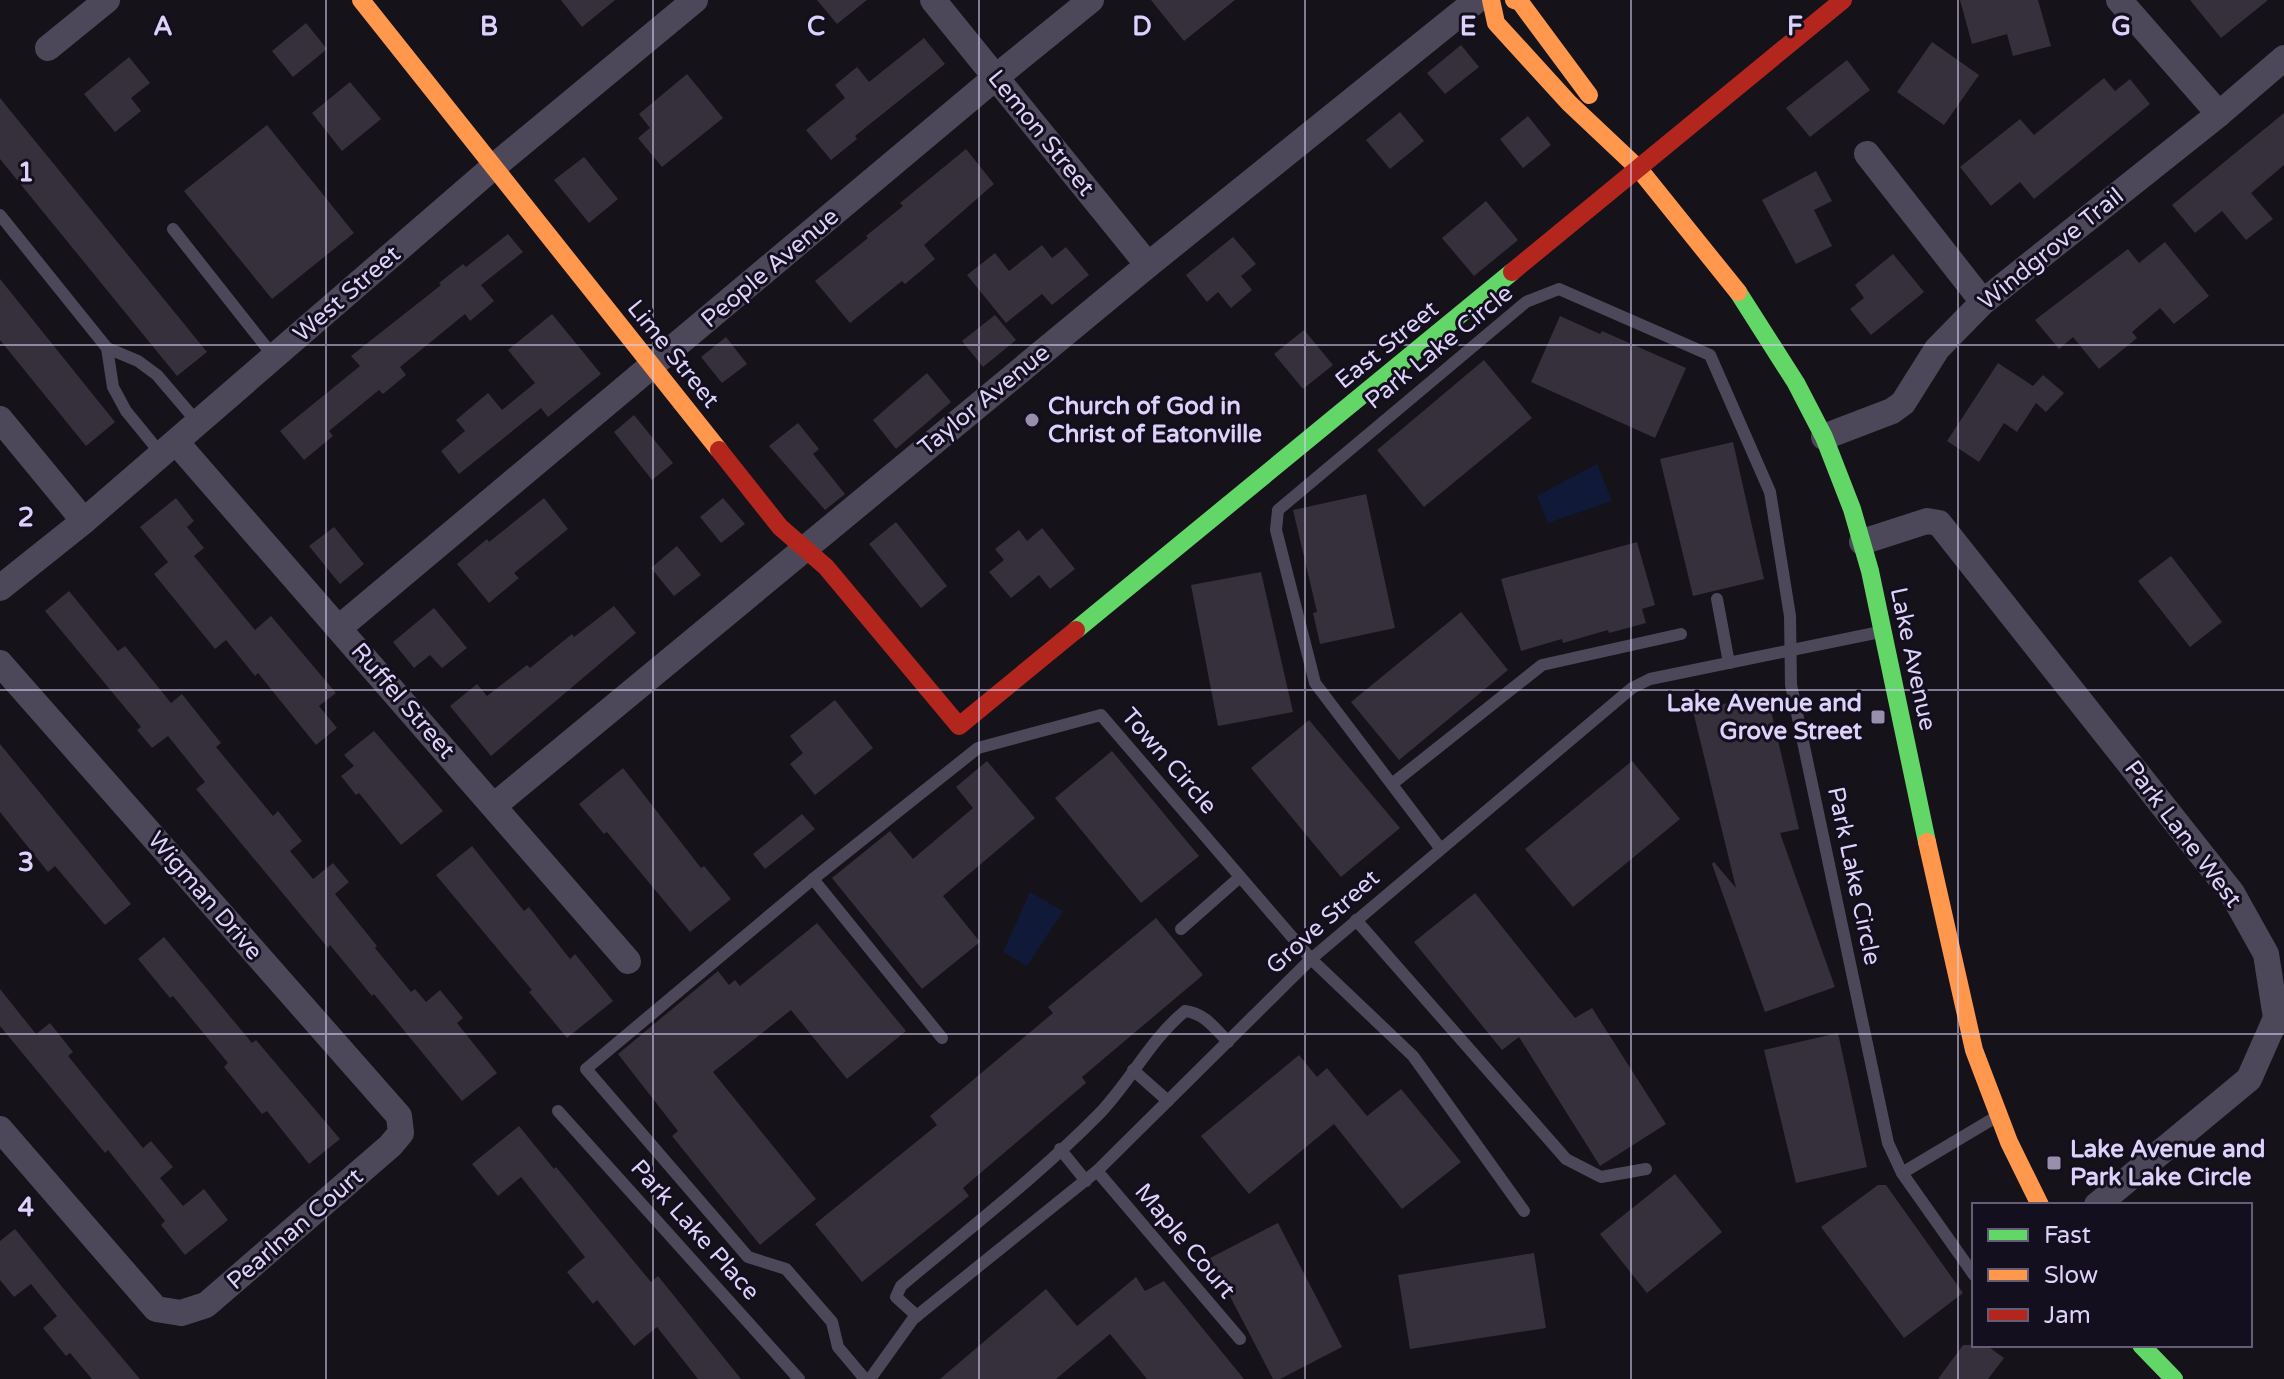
<svg xmlns="http://www.w3.org/2000/svg" width="2284" height="1379" viewBox="0 0 2284 1379" font-family="'Varela Round',sans-serif">
	<style>
		.water { fill: #111938 }
		.building { fill: #35303c }
		.lines { fill: none; stroke-linecap: round; stroke-linejoin: round }
		.lane { stroke: #4c485a; stroke-width: 12 }
		.street { stroke: #4c485a; stroke-width: 26 }
		.fast { stroke: #63d668; stroke-width: 18 }
		.slow { stroke: #ff974d; stroke-width: 18 }
		.jam { stroke: #b3261e; stroke-width: 18 }
		.grid { fill: none; stroke: #ddd2f9; stroke-width: 2; stroke-opacity: 0.55 }
		.poi-dot { fill: #978fab; stroke: #140f1e; stroke-width: 3 }
		.labels { text-anchor: middle; dominant-baseline: central; stroke-width: 6; stroke-linejoin: round; paint-order: stroke }
		.street-label { font-size: 24px; fill: #ddd2f9; stroke: #140f1e }
		.poi-label { font-size: 24px; font-weight: bold; fill: #ddd2f9; stroke: #140f1e; text-anchor: start }
		.grid-label { font-size: 26px; text-anchor: middle; font-weight: bold; fill: #ddd2f9; stroke: #140f1e; stroke-width: 6; stroke-linejoin: round; paint-order: stroke }
	</style>
	<rect width="100%" height="100%" fill="#15121a"/>
	<g class="water">
		<polygon points="1597,464 1612,501 1548,523 1537,496"/>
		<polygon points="1030,892 1063,911 1027,966 1003,952"/>
	</g>
	<g class="building">
		<polygon points="561,0 615,0 582,27"/>
		<polygon points="817,0 867,0 837,24"/>
		<polygon points="1151,0 1235,0 1184,41"/>
		<polygon points="1960,0 2038,0 2051,46 2013,56 2007,34 1972,44"/>
		<polygon points="2190,0 2268,0 2221,38"/>
		<polygon points="306,23 327,49 293,77 272,51"/>
		<polygon points="924,38 945,64 855,136 857,139 831,160 806,130 845,98 835,85 857,67 869,82"/>
		<polygon points="1932,42 1979,75 1944,125 1897,92"/>
		<polygon points="1461,45 1479,67 1445,94 1427,73"/>
		<polygon points="129,57 150,83 131,98 141,111 115,132 84,94"/>
		<polygon points="1847,60 1870,90 1810,137 1786,108"/>
		<polygon points="687,74 723,118 662,167 638,138 650,128 639,114"/>
		<polygon points="2104,78 2115,91 2130,79 2150,104 2034,199 2020,182 1991,206 1960,167 2020,119 2034,135"/>
		<polygon points="350,82 381,119 342,151 312,113"/>
		<polygon points="0,98 207,352 177,376 0,159"/>
		<polygon points="1400,112 1424,141 1390,169 1366,140"/>
		<polygon points="2284,113 2284,165 2251,193 2273,219 2246,240 2222,211 2195,233 2172,205"/>
		<polygon points="1528,116 1551,145 1523,168 1500,139"/>
		<polygon points="267,125 354,233 272,299 184,191"/>
		<polygon points="966,149 994,184 924,245 935,259 905,284 902,281 850,323 815,281 868,238 866,236 903,206 900,203"/>
		<polygon points="584,157 618,199 589,223 554,180"/>
		<polygon points="1816,171 1832,201 1814,210 1832,246 1796,264 1762,200"/>
		<polygon points="1486,201 1518,240 1474,276 1442,238"/>
		<polygon points="508,234 523,252 481,285 494,301 470,321 465,314 400,367 406,375 383,394 379,390 329,431 333,436 304,460 280,431 360,366 351,356 441,285 439,283 463,264 466,267"/>
		<polygon points="1233,237 1256,264 1241,276 1252,290 1231,308 1218,292 1207,302 1186,275"/>
		<polygon points="2165,242 2209,296 2174,324 2160,308 2132,332 2137,338 2099,369 2073,337 2059,349 2035,320 2128,249 2139,263"/>
		<polygon points="1042,245 1052,258 1066,247 1089,275 1052,305 1042,294 1006,323 967,275 995,253 1009,271"/>
		<polygon points="1893,254 1924,292 1871,335 1850,309 1864,298 1855,285"/>
		<polygon points="0,279 115,422 86,446 0,340"/>
		<polygon points="552,314 601,374 548,417 541,408 459,474 441,451 465,431 456,420 488,393 502,410 535,383 508,350"/>
		<polygon points="995,315 1016,340 983,367 962,341"/>
		<polygon points="1560,316 1600,334 1602,331 1686,368 1655,438 1531,382"/>
		<polygon points="1304,330 1333,365 1303,389 1274,354"/>
		<polygon points="726,337 747,364 722,383 701,357"/>
		<polygon points="1484,360 1532,418 1424,507 1377,450"/>
		<polygon points="1998,363 2033,386 2043,375 2064,393 2046,412 2036,403 2017,432 2004,423 1979,462 1947,441"/>
		<polygon points="927,373 951,402 896,449 873,420"/>
		<polygon points="634,415 673,463 652,480 614,432"/>
		<polygon points="798,423 819,449 813,454 845,494 825,510 769,446"/>
		<polygon points="1733,442 1764,579 1693,596 1660,459"/>
		<polygon points="1366,494 1395,628 1320,644 1313,613 1317,612 1293,510"/>
		<polygon points="176,498 194,521 187,527 204,548 194,556 222,590 255,630 271,616 336,693 319,706 337,728 316,745 258,673 255,676 226,640 215,649 154,574 168,562 140,527"/>
		<polygon points="544,498 568,529 514,573 519,578 489,603 457,564 487,539 489,542"/>
		<polygon points="723,498 745,524 721,543 700,517"/>
		<polygon points="896,522 947,586 921,608 869,544"/>
		<polygon points="334,527 364,564 340,584 309,546"/>
		<polygon points="1042,528 1075,569 1050,589 1039,575 1011,598 989,572 1004,560 995,549 1019,530 1027,541"/>
		<polygon points="1637,542 1655,605 1642,609 1646,623 1609,633 1608,630 1563,643 1562,639 1521,651 1501,579"/>
		<polygon points="677,546 701,575 674,596 651,568"/>
		<polygon points="2171,556 2222,622 2190,647 2138,581"/>
		<polygon points="1261,572 1293,712 1218,726 1191,585"/>
		<polygon points="69,591 118,651 125,646 171,703 182,694 221,743 216,747 273,816 278,811 302,841 290,851 313,879 333,863 349,882 335,894 377,946 375,948 411,992 415,989 426,1002 440,990 463,1018 457,1023 497,1073 462,1101 374,994 372,996 330,945 328,948 196,789 205,782 168,736 152,748 137,730 141,727 45,611"/>
		<polygon points="614,606 636,633 491,756 450,706 477,684 487,696 527,665 530,668 572,634 574,637"/>
		<polygon points="434,608 467,648 442,668 430,655 414,668 393,642"/>
		<polygon points="1461,612 1508,670 1399,760 1351,702"/>
		<polygon points="1767,694 1799,829 1780,833 1835,987 1765,1012 1712,864 1714,862 1736,888 1693,711"/>
		<polygon points="835,700 873,748 815,795 790,764 803,753 790,736"/>
		<polygon points="1309,720 1400,828 1341,877 1251,768"/>
		<polygon points="374,731 443,811 401,845 359,793 356,795 341,776 354,766 344,755"/>
		<polygon points="0,744 131,904 105,925 55,866 48,872 0,812"/>
		<polygon points="1112,751 1199,856 1141,903 1055,798"/>
		<polygon points="987,761 1035,818 943,896 980,942 922,989 832,878 890,831 913,859 973,808 956,787"/>
		<polygon points="1632,761 1680,819 1573,907 1525,849"/>
		<polygon points="623,768 701,868 704,866 731,899 690,932 607,832 604,834 579,804"/>
		<polygon points="802,814 815,829 765,869 753,854"/>
		<polygon points="472,846 524,911 529,907 570,959 575,954 613,1001 567,1038 529,992 532,990 436,875"/>
		<polygon points="1475,893 1575,1018 1592,1008 1666,1124 1600,1166 1519,1037 1502,1050 1414,942"/>
		<polygon points="1156,918 1203,975 1082,1077 1086,1083 963,1188 969,1196 862,1282 815,1224 937,1125 930,1116 1053,1013 1048,1007"/>
		<polygon points="817,923 906,1031 847,1079 791,1010 713,1072 816,1199 760,1245 672,1136 678,1131 618,1054 718,971 729,985 735,980 740,986"/>
		<polygon points="164,937 252,1043 256,1040 340,1139 309,1164 267,1111 262,1114 224,1067 228,1063 173,996 170,998 138,959"/>
		<polygon points="0,989 36,1034 50,1023 73,1052 68,1056 143,1148 151,1141 173,1167 160,1178 183,1206 204,1189 228,1220 185,1255 161,1225 165,1221 108,1150 105,1153 0,1026"/>
		<polygon points="1838,1033 1867,1167 1796,1183 1764,1050"/>
		<polygon points="1299,1055 1317,1077 1327,1068 1367,1116 1401,1089 1461,1162 1402,1209 1334,1124 1249,1194 1201,1136"/>
		<polygon points="519,1126 554,1169 556,1167 651,1282 658,1276 741,1379 698,1379 657,1327 634,1346 597,1300 593,1304 567,1272 585,1257 521,1177 498,1196 472,1164"/>
		<polygon points="1675,1174 1722,1232 1647,1293 1600,1234"/>
		<polygon points="1878,1185 1886,1185 1963,1293 1904,1338 1821,1227"/>
		<polygon points="1278,1223 1342,1347 1280,1379 1273,1379 1210,1258"/>
		<polygon points="15,1229 63,1288 140,1379 92,1379 70,1353 66,1356 43,1328 57,1316 31,1284 14,1297 0,1280 0,1241"/>
		<polygon points="1534,1253 1546,1328 1410,1349 1398,1275"/>
		<polygon points="1136,1277 1145,1291 1164,1281 1244,1379 1147,1379 1110,1334 1056,1379 940,1379 1046,1289 1077,1326"/>
		<polygon points="1963,1345 1986,1345 2004,1358 1988,1379 1938,1379"/>
	</g>
	<g class="lines">
		<g class="lane">
			<polyline points="0,215 107,348"/>
			<polyline points="173,229 274,357"/>
			<polyline points="162,455 126,411 113,387 107,348 138,361 157,375 198,423"/>
			<polyline points="1717,599 1729,663"/>
			<polyline points="1392,784 1542,665 1681,634"/>
			<polyline points="1440,848 1315,683 1276,530 1278,510 1526,302 1559,289 1710,355 1770,492 1790,616 1791,685 1888,1143 1902,1173 1974,1275"/>
			<polyline points="813,879 586,1069 748,1257 786,1269 832,1322 838,1347 865,1379"/>
			<polyline points="1356,920 1566,1159 1601,1177 1646,1169"/>
			<polyline points="1181,929 1240,877"/>
			<polyline points="942,1038 813,879 978,748 1101,715 1311,959 1413,1056 1524,1211"/>
			<polyline points="1133,1070 1168,1101"/>
			<polyline points="558,1111 799,1379"/>
			<polyline points="1060,1149 1086,1181"/>
			<polyline points="1097,1171 1240,1339"/>
			<polyline points="1902,1173 1996,1117"/>
			<path d="M 917,1316 L 896,1297 L 901,1286 C 967,1230 1038,1176 1099,1114 C 1130,1082 1150,1040 1185,1011 C 1204,1013 1215,1028 1228,1042"/>
			<polyline points="870,1379 913,1319 1097,1171 1311,959 1632,688 1650,679 1880,632"/>
		</g>
		<g class="street">
			<polyline points="933,0 1148,265"/>
			<polyline points="2119,0 2219,114"/>
			<polyline points="48,48 107,0"/>
			<polyline points="1867,154 1983,302"/>
			<polyline points="0,419 84,521"/>
			<polyline points="1824,437 1892,411 1903,403 1937,349 1983,302 2219,114 2284,58"/>
			<polyline points="176,442 628,961"/>
			<polyline points="1862,542 1927,521 1939,523 2232,893 2266,954 2276,1018 2249,1079 2097,1205"/>
			<polyline points="0,588 84,521 492,168 695,0"/>
			<polyline points="339,628 996,77 1091,0"/>
			<polyline points="0,663 399,1116 401,1133 390,1146 206,1305 181,1313 156,1309 0,1129"/>
			<polyline points="495,805 1148,265 1477,0"/>
		</g>
		<g class="fast">
			<polyline points="1738,292 1796,383 1824,437 1852,509 1870,571 1927,842"/>
			<polyline points="1076,630 1512,272"/>
			<polyline points="2141,1345 2174,1379"/>
		</g>
		<g class="slow">
			<polyline points="361,0 719,450"/>
			<polyline points="1491,0 1496,23 1569,103 1639,169 1738,292"/>
			<polyline points="1514,0 1520,2 1589,95"/>
			<polyline points="1927,842 1974,1050 2009,1142 2040,1205"/>
		</g>
		<g class="jam">
			<polyline points="1512,272 1843,0"/>
			<polyline points="719,450 780,527 826,567 959,726 1076,630"/>
		</g>
	</g>
	<path class="grid" d="M 326,0 L 326,1379M 653,0 L 653,1379M 979,0 L 979,1379M 1305,0 L 1305,1379M 1631,0 L 1631,1379M 1958,0 L 1958,1379M 0,345 L 2284,345M 0,690 L 2284,690M 0,1034 L 2284,1034"/>
	<g class="poi-dot">
		<circle cx="1032" cy="420" r="8"/>
		<rect x="1870" y="709" width="16" height="16" rx="4"/>
		<rect x="2046" y="1155" width="16" height="16" rx="4"/>
	</g>
	<g class="labels">
		<g class="street-label">
			<text transform="translate(1041 133) rotate(51)">Lemon Street</text>
			<text transform="translate(2051 249) rotate(-39)">Windgrove Trail</text>
			<text transform="translate(770 268) rotate(-40)">People Avenue</text>
			<text transform="translate(347 294) rotate(-41)">West Street</text>
			<text transform="translate(1387 345) rotate(-39)">East Street</text>
			<text transform="translate(1439 347) rotate(-39)">Park Lake Circle</text>
			<text transform="translate(673 354) rotate(51)">Lime Street</text>
			<text transform="translate(984 400) rotate(-39)">Taylor Avenue</text>
			<text transform="translate(1913 659) rotate(78)">Lake Avenue</text>
			<text transform="translate(403 701) rotate(49)">Ruffel Street</text>
			<text transform="translate(1169 761) rotate(49)">Town Circle</text>
			<text transform="translate(2183 834) rotate(53)">Park Lane West</text>
			<text transform="translate(1854 876) rotate(78)">Park Lake Circle</text>
			<text transform="translate(205 896) rotate(49)">Wigman Drive</text>
			<text transform="translate(1323 922) rotate(-42)">Grove Street</text>
			<text transform="translate(295 1229) rotate(-41)">Pearlnan Court</text>
			<text transform="translate(695 1230) rotate(48)">Park Lake Place</text>
			<text transform="translate(1185 1241) rotate(50)">Maple Court</text>
		</g>
		<g class="poi-label">
			<text x="1048" y="406">Church of God in<tspan x="1048" dy="28">Christ of Eatonville</tspan></text>
			<text x="1862" y="703" text-anchor="end">Lake Avenue and<tspan x="1862" dy="28">Grove Street</tspan></text>
			<text x="2070" y="1149">Lake Avenue and<tspan x="2070" dy="28">Park Lake Circle</tspan></text>
		</g>
	</g>
	<g class="grid-label">
		<text x="163" y="35">A</text>
		<text x="489" y="35">B</text>
		<text x="816" y="35">C</text>
		<text x="1142" y="35">D</text>
		<text x="1468" y="35">E</text>
		<text x="1795" y="35">F</text>
		<text x="2121" y="35">G</text>
		<text x="26" y="181">1</text>
		<text x="26" y="526">2</text>
		<text x="26" y="871">3</text>
		<text x="26" y="1216">4</text>
	</g>
	<rect x="1972" y="1203" width="280" height="144" fill="#140f1e" stroke="#645d76" stroke-width="2"/>
	<rect x="1988" y="1229" width="40" height="12" fill="#63d668" stroke="#645d76" stroke-width="2"/>
	<text x="2044" y="1243" font-size="24" fill="#ddd2f9">Fast</text>
	<rect x="1988" y="1269" width="40" height="12" fill="#ff974d" stroke="#645d76" stroke-width="2"/>
	<text x="2044" y="1283" font-size="24" fill="#ddd2f9">Slow</text>
	<rect x="1988" y="1309" width="40" height="12" fill="#b3261e" stroke="#645d76" stroke-width="2"/>
	<text x="2044" y="1323" font-size="24" fill="#ddd2f9">Jam</text>
</svg>
